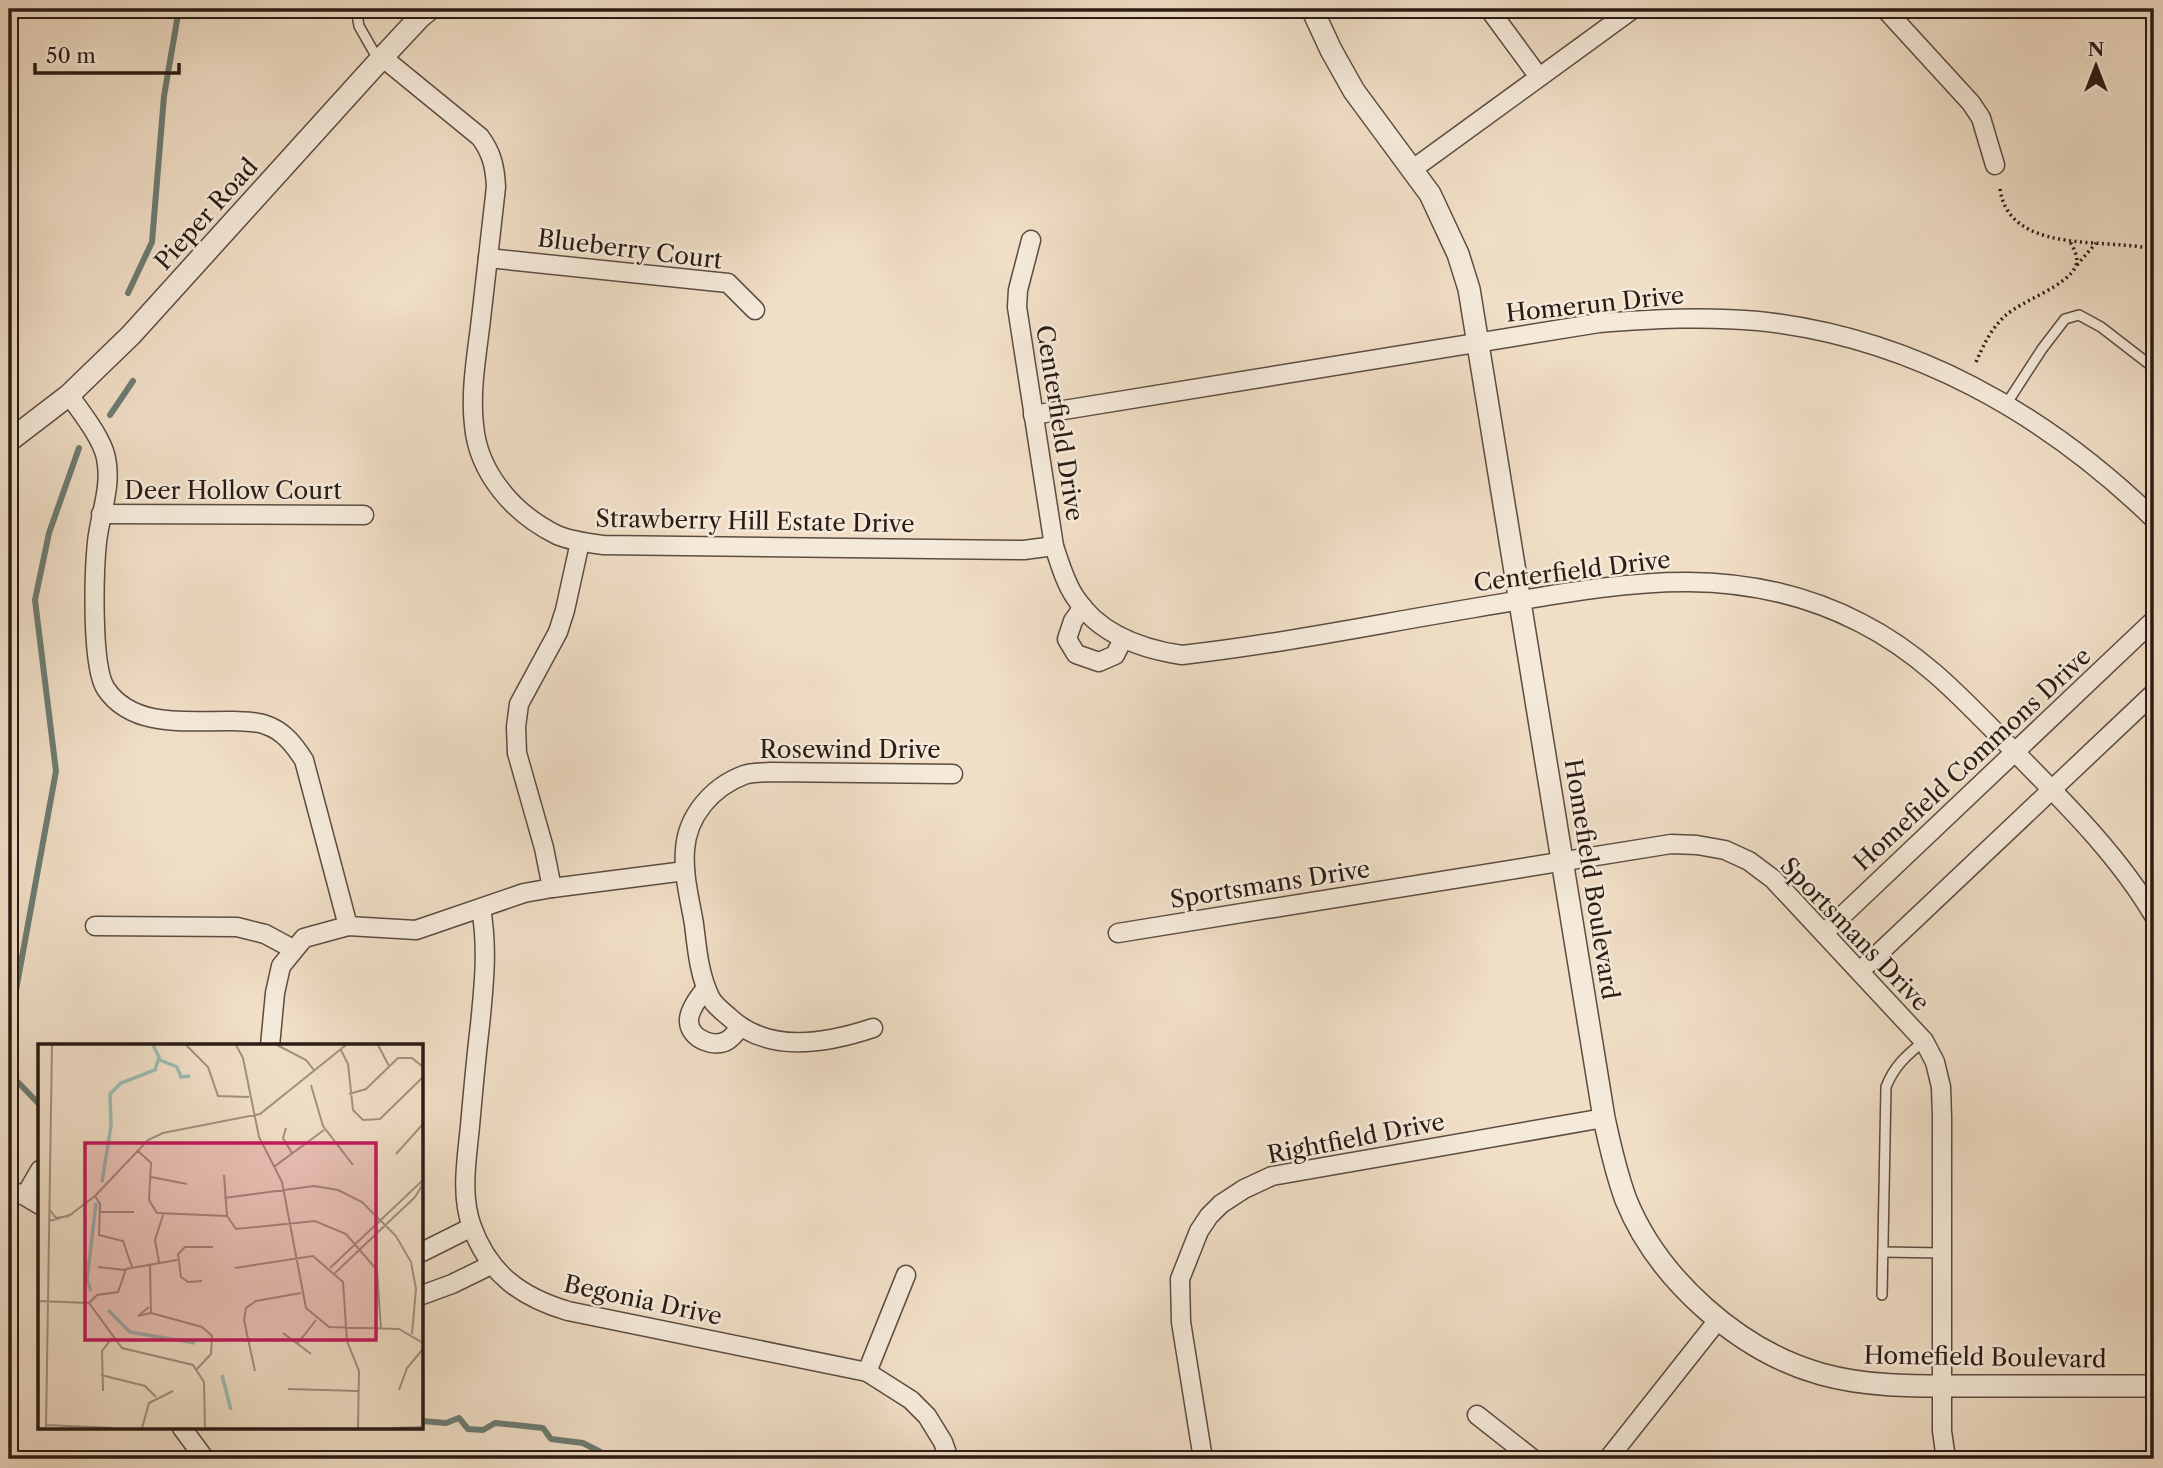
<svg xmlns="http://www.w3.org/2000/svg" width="2163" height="1468" viewBox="0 0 2163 1468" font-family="'Libre Caslon Text',serif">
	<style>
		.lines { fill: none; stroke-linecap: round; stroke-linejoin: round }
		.stream { stroke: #6d7c73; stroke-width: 6 }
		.service-casing { stroke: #5c4c41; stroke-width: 12 }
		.minor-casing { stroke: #5c4c41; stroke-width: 21 }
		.tertiary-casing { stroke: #5c4c41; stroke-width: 24 }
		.path { stroke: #2a1b15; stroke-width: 3.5; stroke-dasharray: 2 3.5; stroke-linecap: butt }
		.service { stroke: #f5eada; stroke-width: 9 }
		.minor { stroke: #f5eada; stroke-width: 18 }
		.tertiary { stroke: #f5eada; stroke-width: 21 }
		.labels { text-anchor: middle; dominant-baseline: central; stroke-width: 5; stroke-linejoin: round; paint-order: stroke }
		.street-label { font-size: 24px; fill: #2a1b15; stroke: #f5eada }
		.inset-river { fill: none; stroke: #9abcb2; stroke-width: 3.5 }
		.inset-road { fill: none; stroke: #a1907f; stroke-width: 2 }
		.view { fill: #c2185b; fill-opacity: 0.15; stroke: #c2185b; stroke-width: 3.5 }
		.inset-edge { fill: none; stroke: #2a1b15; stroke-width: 3.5 }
	</style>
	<rect width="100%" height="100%" fill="#f0dec6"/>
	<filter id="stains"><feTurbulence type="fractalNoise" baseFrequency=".00286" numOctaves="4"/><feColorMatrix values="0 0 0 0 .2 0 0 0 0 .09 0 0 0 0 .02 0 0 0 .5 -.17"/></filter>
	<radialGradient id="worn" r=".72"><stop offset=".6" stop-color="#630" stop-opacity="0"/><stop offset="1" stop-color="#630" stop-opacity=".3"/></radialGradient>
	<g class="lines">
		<g class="stream">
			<polyline points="128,293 152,242 164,96 179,9"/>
			<polyline points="110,415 133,381"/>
			<polyline points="40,1105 10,1074 10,1023 56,771 35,600 49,533 79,448"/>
			<polyline points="422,1421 446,1423 459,1418 468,1429 483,1430 495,1423 543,1428 551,1439 583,1443 614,1459"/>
		</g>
		<g class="service-casing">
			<g id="service">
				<polyline points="356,9 359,26 379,61"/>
				<polyline points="2007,403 2042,349 2065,319 2079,315 2101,327 2154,368"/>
				<polyline points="1883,1252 1942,1253"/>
				<path d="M 1882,1295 L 1886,1087 C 1894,1066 1907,1055 1924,1041"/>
			</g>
		</g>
		<g class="minor-casing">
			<g id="minor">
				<polyline points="1489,9 1539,77"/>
				<polyline points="1885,9 1971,103 1981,118 1995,165"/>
				<path d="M 382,57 L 480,137 C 492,153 495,167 496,187 C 491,231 486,275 481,319 C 477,354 470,390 474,425 C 478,473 514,514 557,535 C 571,541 588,543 603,545 L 1024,550 L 1054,546"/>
				<polyline points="1413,169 1633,9"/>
				<path d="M 1031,240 L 1018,290 L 1017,307 L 1054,546 C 1060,564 1065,582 1075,597 C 1098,633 1141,649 1182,655 C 1280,644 1377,624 1474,608 C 1610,586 1731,556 1861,623 C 1922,654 1963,699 2010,747 C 2061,799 2117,853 2154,916"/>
				<polyline points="488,258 728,283 755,310"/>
				<path d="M 69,395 C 81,412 102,438 106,458 C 112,487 100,514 97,542 C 94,572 91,667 106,689 C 134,730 192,720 234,721 C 244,722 257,721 266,725 C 284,731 294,745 304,760 L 348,926"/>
				<path d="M 1033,415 L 1599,323 C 1652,319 1705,316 1758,321 C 1911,337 2045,413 2154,519"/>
				<polyline points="101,514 364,515"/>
				<polyline points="1083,607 1073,621 1067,639 1076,654 1099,662 1115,655 1123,639"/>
				<polyline points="552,888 544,848 517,753 516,727 519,704 558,632 565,610 580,542"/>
				<path d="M 481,908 C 488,949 484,984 480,1025 C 476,1058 473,1092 470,1126 C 467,1158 460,1195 472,1227 C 489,1274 521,1297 568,1311 L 867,1372 L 911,1400 L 927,1416 L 943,1442 L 949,1459"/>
				<polyline points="95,926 237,927 265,934 293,949"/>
				<polyline points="1118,933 1671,844 1697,845 1725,850 1749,861 1773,879 1924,1041 1935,1062 1941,1087 1942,1117 1942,1431 1946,1459"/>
				<polyline points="1824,933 2154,620"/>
				<polyline points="1860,971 2154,693"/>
				<path d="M 706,988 C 699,997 688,1011 689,1022 C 690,1039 715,1049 728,1040 C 732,1038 736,1032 740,1028"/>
				<path d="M 873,1028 C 825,1044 767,1054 728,1016 C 721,1010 714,1005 710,997 C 699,974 697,949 694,924 C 690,900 683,875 685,850 C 687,816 712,787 744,775 C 752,772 762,773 770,772 L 953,774"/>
				<polyline points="270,1046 275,993 281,966 304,938 348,926 416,930 524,893 552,888 685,871"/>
				<polyline points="9,1190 25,1196 40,1205"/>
				<polyline points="25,1196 40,1170"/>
				<polyline points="422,1252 472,1227"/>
				<polyline points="422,1295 452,1284 491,1265"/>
				<polyline points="867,1372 906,1275"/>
				<polyline points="1477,1415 1533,1459"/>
				<polyline points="182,1428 205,1459"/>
				<polyline points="1203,1459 1181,1322 1180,1279 1199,1231 1209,1216 1221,1204 1244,1189 1272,1176 1604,1118"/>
				<polyline points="1608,1459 1718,1320"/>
			</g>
		</g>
		<g class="tertiary-casing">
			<g id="tertiary">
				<path d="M 1312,9 L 1331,50 L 1354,91 L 1430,194 L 1458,254 L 1469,289 L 1604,1118 C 1610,1146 1616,1173 1626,1200 C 1658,1279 1739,1351 1821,1374 C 1871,1388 1924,1386 1974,1386 C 2034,1386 2094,1386 2154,1386"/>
				<polyline points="9,441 69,395 131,335 379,61 420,17 430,9"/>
			</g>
		</g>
		<g class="path">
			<path d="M 2000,189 C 2008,245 2079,241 2122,245 C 2133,246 2145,246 2154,251"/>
			<polyline points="2077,265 2096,243"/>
			<path d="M 1976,362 C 1984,344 1991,329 2005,316 C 2022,300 2069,286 2076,265 C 2079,257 2073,247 2069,240"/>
		</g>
		<use href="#service" class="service"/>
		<use href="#minor" class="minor"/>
		<use href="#tertiary" class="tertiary"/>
	</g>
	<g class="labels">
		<g class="street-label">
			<text transform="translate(206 214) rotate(-48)">Pieper Road</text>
			<text transform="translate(630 249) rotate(7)">Blueberry Court</text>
			<text transform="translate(1595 304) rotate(-6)">Homerun Drive</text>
			<text transform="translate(1060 423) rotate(81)">Centerfield Drive</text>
			<text x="233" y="490">Deer Hollow Court</text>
			<text transform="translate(755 521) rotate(1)">Strawberry Hill Estate Drive</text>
			<text transform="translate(1572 571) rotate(-7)">Centerfield Drive</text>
			<text x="850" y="749">Rosewind Drive</text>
			<text transform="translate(1972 759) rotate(-43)">Homefield Commons Drive</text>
			<text transform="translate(1592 879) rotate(81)">Homefield Boulevard</text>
			<text transform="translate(1270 884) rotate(-9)">Sportsmans Drive</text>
			<text transform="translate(1855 934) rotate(46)">Sportsmans Drive</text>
			<text transform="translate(1356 1138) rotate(-11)">Rightfield Drive</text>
			<text transform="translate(643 1300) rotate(12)">Begonia Drive</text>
			<text transform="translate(1985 1357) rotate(1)">Homefield Boulevard</text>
		</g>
	</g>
	<g transform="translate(38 1044)">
		<rect width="385" height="385" fill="#f0dec6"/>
		<path class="inset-river" d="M 122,16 L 139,23 L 143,33 L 152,32M 64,138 L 73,82 L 72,50 L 83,39 L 117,26 L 121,13 L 115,1M 53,247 L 49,236 L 58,159M 70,266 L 92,288 L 157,299M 184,331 L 193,366"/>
		<path class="inset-road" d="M 148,1 L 170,23 L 180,52 L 211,53M 198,1 L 205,14 L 221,93 L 244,138 L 268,264 L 291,283 L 361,285 L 385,299M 239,1 L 268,16 L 276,26M 340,1 L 351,22M 303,6 L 310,20 L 315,66 L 325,76 L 342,75 L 385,33M 273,41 L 285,82 L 315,121M 311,50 L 328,45 L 360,14 L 374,14 L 385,23M 248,84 L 245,94 L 254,109M 99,106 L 113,119 L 111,156 L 119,169 L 189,172M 358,110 L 385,80M 237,122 L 286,86M 186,131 L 189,172 L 198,185 L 277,177 L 308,190 L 339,226 L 343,285M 113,133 L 149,140M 57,152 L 62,160 L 61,191 L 85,197 L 94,223M 186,154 L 276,142 L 300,146 L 324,158 L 358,192 L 373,218 L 378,245 L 374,290M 11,165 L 18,174 L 31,172M 61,168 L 96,168M 11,177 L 32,171 L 57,152 L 110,96 L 125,89 L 222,70 L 308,1M 121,218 L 117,196 L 125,171M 112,221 L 113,269 L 164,283 L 174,292 L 173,310 L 159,325M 60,223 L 87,226M 197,224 L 275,212 L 305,238 L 309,297 L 321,327 L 320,384M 292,224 L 385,136M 297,229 L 377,153 L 385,140M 164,237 L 150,238 L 143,233 L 140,210 L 147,203 L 175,203M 0,257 L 51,259 L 84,304 L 155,321 L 166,338 L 167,384M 51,259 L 59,251 L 80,248 L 88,225 L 139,216M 111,263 L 100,272 L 113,269M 245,289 L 273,310M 260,299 L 278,276M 217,327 L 206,276 L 208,264 L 218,257 L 263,249M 63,331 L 107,342 L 118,353M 250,345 L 320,347M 361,346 L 369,324 L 385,305M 65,347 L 64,307 L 74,294M 8,381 L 74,384M 8,384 L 14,1M 104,384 L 111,359 L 135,347M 355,384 L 385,383"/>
		<path class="view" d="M 47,99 L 338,99 L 338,296 L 47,296 Z"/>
		<rect width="385" height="385" class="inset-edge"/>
	</g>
	<rect width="2163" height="1468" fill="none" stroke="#f0dec6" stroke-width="35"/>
	<rect x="10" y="10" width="2142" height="1447" fill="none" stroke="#2a1b15" stroke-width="3.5"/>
	<rect x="18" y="18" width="2128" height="1433" fill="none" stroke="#2a1b15" stroke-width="2"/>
	<g transform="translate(2096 66)" stroke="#f5eada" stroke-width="5" paint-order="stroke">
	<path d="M0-5L12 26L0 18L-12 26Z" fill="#2a1b15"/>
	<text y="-10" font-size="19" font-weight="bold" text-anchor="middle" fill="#2a1b15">N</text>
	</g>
	<path d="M35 63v10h144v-10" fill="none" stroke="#2a1b15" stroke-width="3.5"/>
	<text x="46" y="63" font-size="21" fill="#2a1b15" stroke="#f5eada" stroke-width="5" paint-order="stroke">50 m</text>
	<rect width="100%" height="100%" filter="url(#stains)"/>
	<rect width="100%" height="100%" fill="url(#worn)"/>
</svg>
